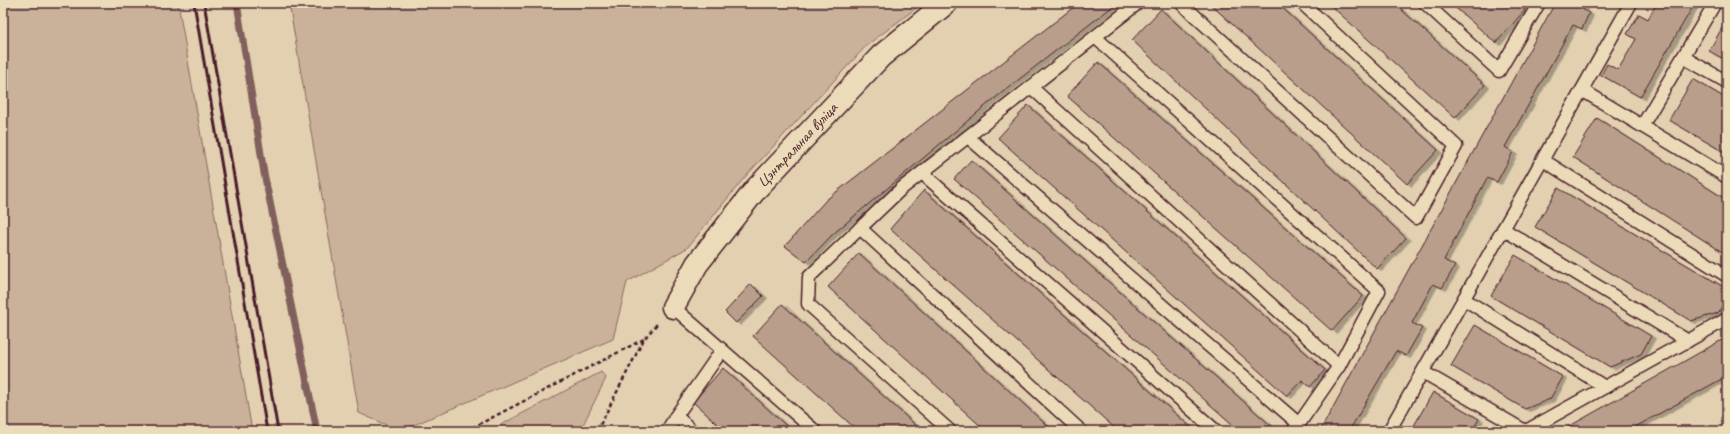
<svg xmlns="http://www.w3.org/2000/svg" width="1730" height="434" viewBox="0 0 1730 434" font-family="Caveat,sans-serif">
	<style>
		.green { fill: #c9b299; stroke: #8a6862 }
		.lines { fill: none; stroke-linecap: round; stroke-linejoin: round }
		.stream { stroke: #815f5b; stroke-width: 7 }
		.building { fill: #b89e8b; stroke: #4a1f2b; filter: url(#shadow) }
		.service-casing { stroke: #4a1f2b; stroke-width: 15 }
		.minor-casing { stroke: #4a1f2b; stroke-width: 25 }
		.path { stroke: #4a1f2b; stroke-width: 2.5; stroke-dasharray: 4 3; stroke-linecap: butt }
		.service { stroke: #ecdbb8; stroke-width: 12 }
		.minor { stroke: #ecdbb8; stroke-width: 22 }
		.rail { stroke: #4a1f2b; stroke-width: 3 }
		.labels { text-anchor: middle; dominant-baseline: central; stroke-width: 4; stroke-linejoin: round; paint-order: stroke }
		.street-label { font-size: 16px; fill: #4a1f2b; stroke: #ecdbb8 }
	</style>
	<defs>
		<filter id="shadow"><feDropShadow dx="4.5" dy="2.5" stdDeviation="0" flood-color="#0004"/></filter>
	</defs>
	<rect width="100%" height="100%" fill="#e2d0b0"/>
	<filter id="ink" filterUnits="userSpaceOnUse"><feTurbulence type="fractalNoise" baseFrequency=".025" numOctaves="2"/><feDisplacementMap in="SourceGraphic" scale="8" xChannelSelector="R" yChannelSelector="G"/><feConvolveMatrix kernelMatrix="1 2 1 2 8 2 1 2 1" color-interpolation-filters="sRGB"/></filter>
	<g filter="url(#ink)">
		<g class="green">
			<polygon points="3,3 178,3 252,431 9,431 3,395"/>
			<polygon points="289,3 923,3 867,45 745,177 687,248 627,282 613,339 400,431 359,413"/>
			<polygon points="601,372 606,378 580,431 489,431"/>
		</g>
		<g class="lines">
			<polyline class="stream" points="237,3 264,173 317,431"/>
		</g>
		<g class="building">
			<polygon points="1079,3 1117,3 990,102 833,234 806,262 785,246 826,200"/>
			<polygon points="1209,3 1277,3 1438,150 1407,184"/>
			<polygon points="1328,3 1394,3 1485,85 1455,118"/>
			<polygon points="1450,3 1517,3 1525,10 1496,43"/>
			<polygon points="1555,3 1585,3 1582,9 1589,13 1582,29 1573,25 1505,147 1513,152 1497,182 1487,178 1444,260 1455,266 1442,288 1433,284 1412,323 1422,328 1406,356 1396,351 1349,431 1320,431"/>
			<polygon points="1657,3 1695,3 1640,97 1601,75 1607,64 1618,70 1636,39 1627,34 1639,14 1648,19"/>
			<polygon points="1161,9 1406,238 1377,269 1132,40"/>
			<polygon points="1727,19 1727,61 1709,51"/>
			<polygon points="1098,62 1363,296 1332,331 1067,96"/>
			<polygon points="1693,79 1727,99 1727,154 1669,120"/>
			<polygon points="1028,105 1325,370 1310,387 1302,380 1287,396 998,138"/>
			<polygon points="1597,118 1727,200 1727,255 1573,157"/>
			<polygon points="971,160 1277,431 1240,431 954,179"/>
			<polygon points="1558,188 1727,289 1727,298 1718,313 1691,321 1535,227"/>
			<polygon points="924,190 1195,431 1118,431 890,229"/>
			<polygon points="859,253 1053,431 986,431 828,287"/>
			<polygon points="1515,255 1651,336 1641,354 1610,367 1491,296"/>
			<polygon points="751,284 763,296 736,323 725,312"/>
			<polygon points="782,304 922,431 858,431 753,336"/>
			<polygon points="1475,325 1563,377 1550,399 1525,409 1451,366"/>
			<polygon points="1727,337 1727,376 1628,431 1561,431"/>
			<polygon points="723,368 792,431 725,431 693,402"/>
			<polygon points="1433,392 1479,419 1472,431 1445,431 1439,428 1437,431 1411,431"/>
		</g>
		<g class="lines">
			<g class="service-casing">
				<g id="service">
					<polyline points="1181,3 1416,218 1456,146 1302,3"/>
					<polyline points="1425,3 1499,71 1539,3"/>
					<polyline points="1095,37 1379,291 1339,366"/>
					<polyline points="1683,57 1727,82"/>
					<polyline points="1031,87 1339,366 1299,424"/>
					<polyline points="1582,90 1727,177"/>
					<polyline points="1642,126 1715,3"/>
					<polyline points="968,137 1299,424 1293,431"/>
					<polyline points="1543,160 1727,276"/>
					<polyline points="922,173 1216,431"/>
					<polyline points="860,228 1081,431"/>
					<polyline points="1503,229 1688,341"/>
					<polyline points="1464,299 1605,387"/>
					<polyline points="673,307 815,431"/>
					<polyline points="1423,372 1525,431"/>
					<polyline points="667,431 676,416"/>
					<polyline points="692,431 676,416 722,350"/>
					<polyline points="950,431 808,304 809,277 901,189 1138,3"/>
					<polyline points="1389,431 1631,3"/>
					<polyline points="1526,431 1727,319"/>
				</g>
			</g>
			<g class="minor-casing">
				<g id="minor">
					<path id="s1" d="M 673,307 L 697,264 L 756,189 L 881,56 L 946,3"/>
				</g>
			</g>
			<g class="path">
				<polyline points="466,431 644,339"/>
				<polyline points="597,431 644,339 657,324"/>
			</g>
			<use href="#service" class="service"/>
			<use href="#minor" class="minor"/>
			<g class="rail">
				<polyline points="194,3 267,431"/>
				<polyline points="204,3 278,431"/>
			</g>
		</g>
	</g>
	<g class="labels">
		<g class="street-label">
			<text stroke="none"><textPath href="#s1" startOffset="205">Цэнтральная вуліца</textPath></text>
		</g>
	</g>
	<rect width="1730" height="434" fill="none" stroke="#ecdbb8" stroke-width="16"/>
	<rect x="8" y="8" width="1714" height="418" fill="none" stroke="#4a1f2b" stroke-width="1.5" filter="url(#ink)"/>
</svg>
